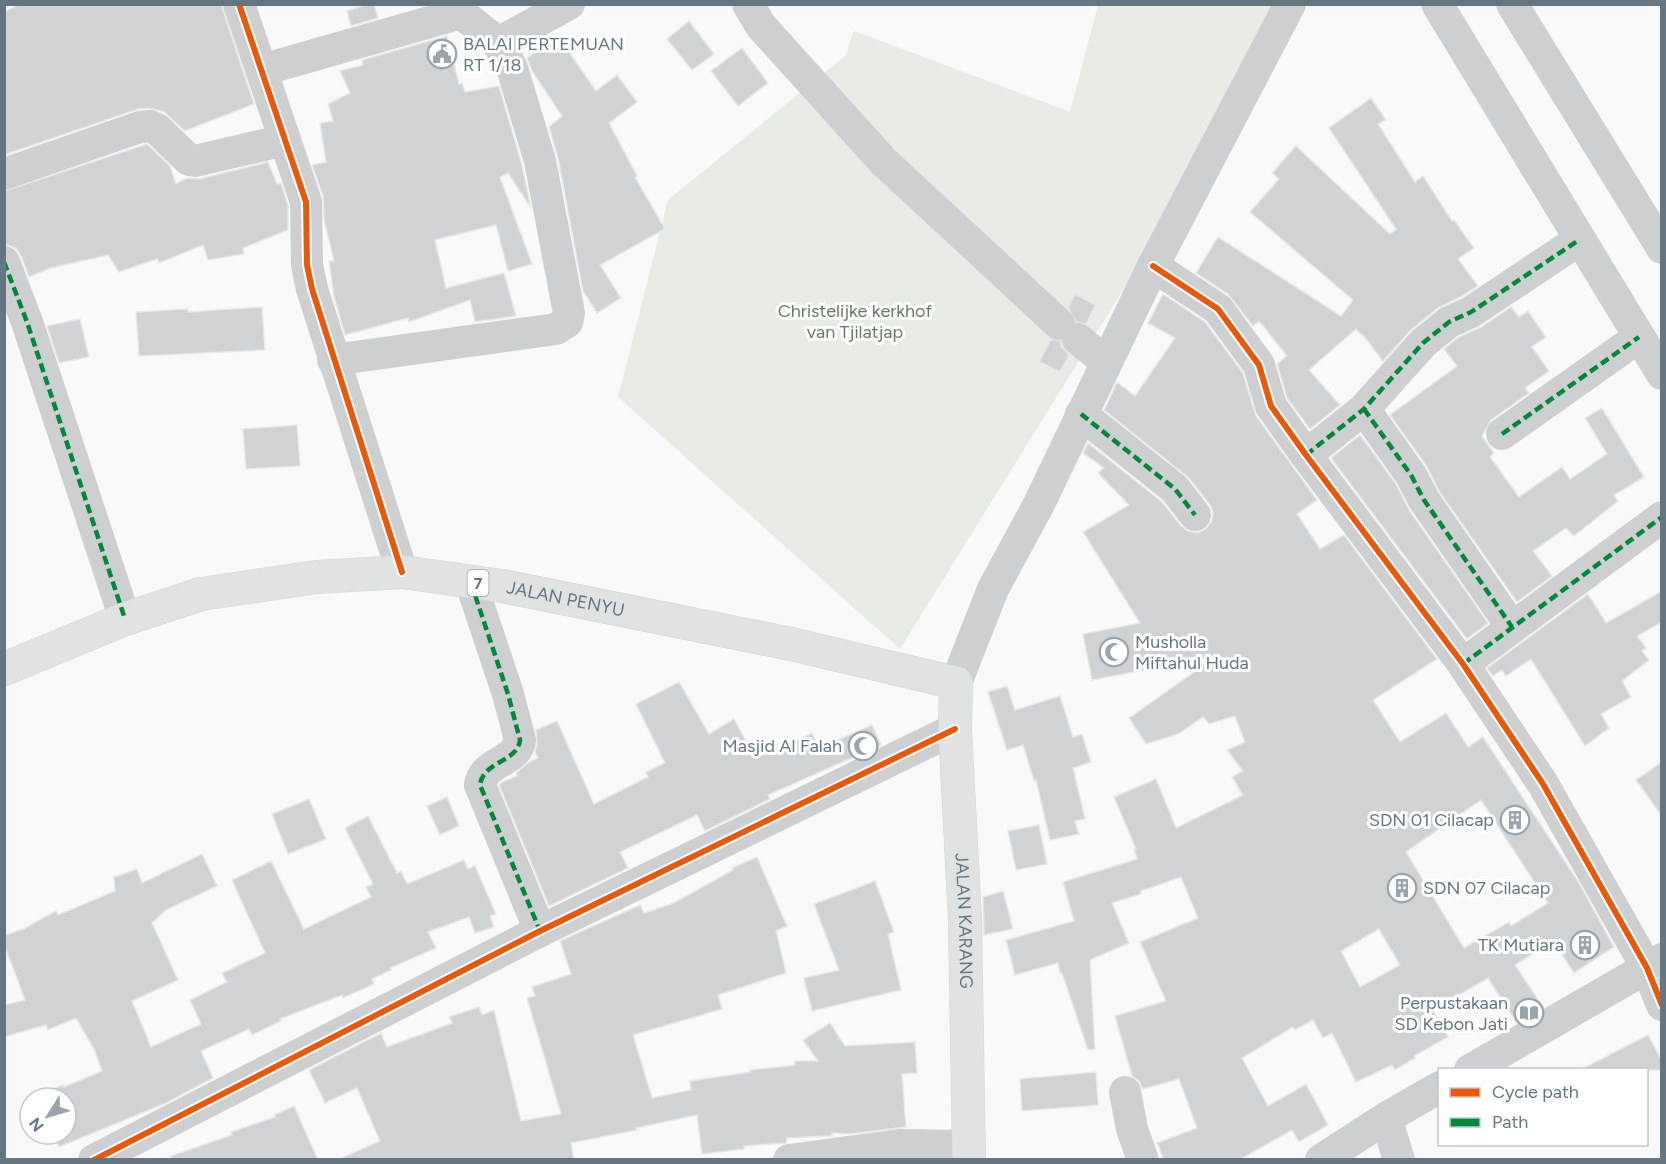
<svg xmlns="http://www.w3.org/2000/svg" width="1666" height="1164" viewBox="0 0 1666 1164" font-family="Figtree,sans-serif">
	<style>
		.green { fill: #e8ebe6 }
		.building { fill: #d0d2d3; stroke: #e8e8e8; stroke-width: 1.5; fill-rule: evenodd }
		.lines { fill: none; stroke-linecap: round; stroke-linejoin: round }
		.major-casing { stroke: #d5d6d7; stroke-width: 34 }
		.highway-casing { stroke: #d5d6d6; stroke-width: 34 }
		.minor { stroke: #cecfd0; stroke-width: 32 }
		.major { stroke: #e1e2e2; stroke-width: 33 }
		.highway { stroke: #e1e2e2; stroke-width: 33 }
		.quiet { stroke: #00873e; stroke-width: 4.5; stroke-dasharray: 9 4.5; stroke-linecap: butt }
		.cycleway-casing { stroke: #fff; stroke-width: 10 }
		.cycleway { stroke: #e8590c; stroke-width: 6 }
		.labels { text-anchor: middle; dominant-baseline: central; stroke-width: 6; stroke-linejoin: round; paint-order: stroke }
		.shield { fill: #fff; stroke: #939fa8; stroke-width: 1.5 }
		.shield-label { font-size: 16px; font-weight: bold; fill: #657683 }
		.poi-label { font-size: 18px; fill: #657683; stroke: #fff; text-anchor: end }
		.park-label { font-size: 18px; fill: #687a64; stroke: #fff }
		.street-label { font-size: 18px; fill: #657683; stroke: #fff }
	</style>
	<rect width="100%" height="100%" fill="#f9f9f9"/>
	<polygon class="green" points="1098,5 1279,5 1151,245 900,649 618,397 668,200 845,56 854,31 1070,112"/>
	<g class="building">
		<polygon points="20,4 221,4 254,104 185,131 164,112 149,108 138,109 4,155 4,12"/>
		<polygon points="369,4 374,4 378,18 351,26 347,11"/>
		<polygon points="689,21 714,54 692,70 667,39"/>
		<polygon points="447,36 459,84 462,83 465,92 499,86 522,165 531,208 508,173 500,177 532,264 508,271 496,225 435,240 446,288 504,273 516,316 475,322 470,300 409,322 408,318 345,335 334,297 329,261 334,261 324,220 323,196 312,165 326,162 320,123 333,121 328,104 350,93 340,71 363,65 362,60"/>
		<polygon points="558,36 596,91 617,75 637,102 609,123 637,176 635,177 665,229 600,265 621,298 597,313 583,291 558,158 549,127 562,116 532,71 527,58"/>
		<polygon points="742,48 768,83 738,106 711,71"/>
		<polygon points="1371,98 1386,120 1378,124 1415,182 1423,176 1452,221 1454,220 1474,248 1458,259 1478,286 1462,296 1438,308 1410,331 1383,361 1362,334 1361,335 1356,329 1309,370 1340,405 1310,429 1287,398 1277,364 1287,356 1259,321 1253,326 1228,294 1196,273 1218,237 1341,316 1353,300 1250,212 1279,179 1272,173 1296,146 1390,234 1396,229 1329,128"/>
		<polygon points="147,144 170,166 176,184 187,178 199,179 268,162 277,184 281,183 288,205 288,230 243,248 244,254 208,260 203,245 159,263 157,259 119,272 108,255 51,268 29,277 21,256 16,248 4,244 4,191"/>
		<polygon points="1075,294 1096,305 1086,324 1076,322 1068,308"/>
		<path d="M 1163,294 L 1205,322 L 1243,373 L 1256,416 L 1317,500 L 1297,514 L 1320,549 L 1344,535 L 1437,659 L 1373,700 L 1400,742 L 1446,713 L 1468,747 L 1483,737 L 1579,883 L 1614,947 L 1574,973 L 1553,941 L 1515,965 L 1543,1007 L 1516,1022 L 1488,978 L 1433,1010 L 1448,1037 L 1414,1056 L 1415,1058 L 1395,1070 L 1392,1065 L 1356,1082 L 1332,1033 L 1323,1038 L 1313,1020 L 1295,1030 L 1293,1027 L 1242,1058 L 1268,1106 L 1306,1084 L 1328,1125 L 1299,1142 L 1292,1130 L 1239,1160 L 1164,1160 L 1157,1143 L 1197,1128 L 1179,1079 L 1143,1089 L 1139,1081 L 1132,1076 L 1115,1016 L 1166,1001 L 1140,942 L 1198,918 L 1181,877 L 1141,891 L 1141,894 L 1112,903 L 1129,943 L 1090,960 L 1095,1049 L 1088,1050 L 1062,973 L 1060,973 L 1058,963 L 1015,975 L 1006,940 L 1074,921 L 1063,882 L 1137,859 L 1134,849 L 1136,849 L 1114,797 L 1156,779 L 1176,828 L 1243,795 L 1232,777 L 1243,771 L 1227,750 L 1245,742 L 1235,716 L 1209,724 L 1203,717 L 1178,734 L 1146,744 L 1129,718 L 1217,656 L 1092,680 L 1083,634 L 1140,623 L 1083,532 L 1129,505 L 1098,473 L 1104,468 L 1083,453 L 1088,443 L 1162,502 L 1181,526 L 1188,531 L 1198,533 L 1206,529 L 1212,521 L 1213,512 L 1210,505 L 1189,478 L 1104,410 L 1117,382 L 1135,396 L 1175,338 L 1148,323 ZM 1481,800 L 1548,903 L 1511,926 L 1509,922 L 1464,948 L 1406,852 ZM 1379,929 L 1400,965 L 1360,987 L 1341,951 Z"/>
		<polygon points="262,307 265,350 139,356 136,312 188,309 188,312"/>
		<polygon points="1511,307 1519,317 1528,311 1546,337 1532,347 1549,371 1525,388 1529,393 1491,420 1482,436 1494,453 1490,457 1519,497 1562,467 1570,479 1607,454 1585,418 1602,408 1644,477 1614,495 1618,501 1574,536 1566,528 1533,551 1552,576 1517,602 1439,491 1426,465 1390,415 1457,366 1444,349 1459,337 1481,327"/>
		<polygon points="80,319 89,357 59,363 47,326"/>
		<polygon points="1051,339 1061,341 1061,346 1069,355 1060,372 1039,362"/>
		<polygon points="297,425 300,466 246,469 243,429"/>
		<polygon points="1360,435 1396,484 1409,510 1488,623 1467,639 1331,458"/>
		<polygon points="1662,591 1662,622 1637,636 1646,648 1642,651 1649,660 1622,681 1631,697 1601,714 1609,728 1585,746 1531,659 1506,676 1502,670 1493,676 1487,668 1588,594 1606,623"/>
		<polygon points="679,682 709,734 734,719 753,754 774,743 777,749 812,733 819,748 872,725 881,745 768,795 770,799 705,831 697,815 620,852 628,868 549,906 499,785 504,781 517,776 516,773 529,762 538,758 535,752 537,745 536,730 557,721 594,804 648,777 646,772 665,763 636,704"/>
		<polygon points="1007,686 1015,710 1060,696 1073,737 1082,734 1091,762 1073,768 1085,819 1075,821 1079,834 1050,840 1036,780 1034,781 1023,745 1007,750 988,692"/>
		<polygon points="1662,762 1662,816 1636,780"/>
		<polygon points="447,797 459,826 440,835 427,806"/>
		<polygon points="309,799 326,839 288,854 272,814"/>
		<polygon points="368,816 397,873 401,871 407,884 464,860 468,869 475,866 496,914 490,916 494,927 475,933 469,917 428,932 436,948 390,968 391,970 372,979 374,984 343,998 342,995 280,1019 281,1021 252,1035 249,1029 201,1051 213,1078 166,1103 59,1147 53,1134 66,1134 66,1098 38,1098 36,1096 63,1085 64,1087 102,1071 94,1049 76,1018 48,1030 46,1025 4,1037 4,1005 25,1000 4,944 4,936 25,928 56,911 58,915 115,891 114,877 137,869 142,883 202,854 217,886 166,910 152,923 178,980 132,1001 151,1047 201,1024 190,1000 227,982 222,973 265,953 232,880 271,861 304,929 371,897 366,887 373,884 345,828"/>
		<polygon points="1039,825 1047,864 1016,870 1008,831"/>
		<polygon points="757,857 787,926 776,931 786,973 718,995 722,1009 633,1035 652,1098 691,1090 690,1081 750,1072 750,1070 795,1065 795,1061 818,1061 803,1040 830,1023 845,1046 915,1042 917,1073 902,1074 906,1127 850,1134 832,1133 832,1136 830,1136 787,1138 786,1143 744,1146 744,1149 702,1154 697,1115 636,1128 637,1130 571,1143 574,1160 337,1160 380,1141 357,1088 325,1103 309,1070 381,1033 387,1047 452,1023 449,1017 479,1007 482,1015 494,1010 521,1121 561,1114 527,998 535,996 532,987 571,974 560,941 640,905 644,913 674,903 733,870 732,868"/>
		<polygon points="875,881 894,932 888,934 901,990 812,1011 804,978 839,970 814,904"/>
		<polygon points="1003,891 1013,929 984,935 983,897"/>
		<polygon points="1648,1035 1662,1061 1662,1070 1580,1070"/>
		<polygon points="1096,1072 1098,1105 1022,1111 1020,1079"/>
		<polygon points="294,1106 318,1160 172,1160 171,1156 232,1135 231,1132 275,1117 274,1115"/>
	</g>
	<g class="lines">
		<g class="major-casing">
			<g id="major">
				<path id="s1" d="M 956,683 L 955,729 L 965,920 L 969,1160"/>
			</g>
		</g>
		<g class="highway-casing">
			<g id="highway">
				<path id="s2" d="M 4,669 L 125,619 L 201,594 L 317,577 L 402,572 L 502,586 L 791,644 L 956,683"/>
			</g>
		</g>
		<g class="minor">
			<polyline points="239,4 306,202 307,265 312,289 402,572"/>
			<polyline points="748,4 761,26 884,162 1059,324"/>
			<polyline points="1437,4 1662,374"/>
			<polyline points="1512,4 1662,248"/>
			<polyline points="262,70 461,13 498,43 569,4"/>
			<polyline points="4,174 140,127 150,126 157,129 189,160 195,161 285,140"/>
			<polyline points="4,262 27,322 125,619"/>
			<polyline points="1153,266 1218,309 1259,365 1271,406 1306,455 1463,664 1543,784 1647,968 1662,1005"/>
			<polyline points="1078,339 1106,362"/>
			<polyline points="333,360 556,329 567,322 569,313 540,161 512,68 498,43"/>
			<polyline points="1364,409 1411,475 1424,500 1512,627"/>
			<polyline points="1081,414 1175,489 1195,515"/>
			<polyline points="1502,434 1639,337"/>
			<polyline points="1306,455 1364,409 1423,343 1449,322 1471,312 1579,240"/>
			<path d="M 471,583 L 508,694 L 520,740 C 518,762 483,761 480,785 L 540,931"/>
			<polyline points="1463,664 1662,517"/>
			<polyline points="956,683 993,589 1039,504 1153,266 1290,4"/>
			<polyline points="1470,1070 1662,959"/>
			<polyline points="1125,1092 1132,1129 1143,1160"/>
			<polyline points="1386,1118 1399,1160"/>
			<polyline points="94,1160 540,931 955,729"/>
			<polyline points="789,1160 900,1145 969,1146"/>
			<polyline points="1321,1160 1386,1118 1440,1087"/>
		</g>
		<use href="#major" class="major"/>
		<use href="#highway" class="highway"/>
		<g class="quiet">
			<polyline points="4,262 27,322 125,619"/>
			<polyline points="1364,409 1411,475 1424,500 1512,627"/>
			<polyline points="1081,414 1175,489 1195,515"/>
			<polyline points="1502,434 1639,337"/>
			<polyline points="1306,455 1364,409 1423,343 1449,322 1471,312 1579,240"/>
			<path d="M 471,583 L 508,694 L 520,740 C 518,762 483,761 480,785 L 540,931"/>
			<polyline points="1463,664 1662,517"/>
		</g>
		<g class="cycleway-casing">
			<g id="cycleway">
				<polyline points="239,4 306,202 307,265 312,289 402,572"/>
				<polyline points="1153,266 1218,309 1259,365 1271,406 1306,455 1463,664 1543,784 1647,968 1662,1005"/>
				<polyline points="94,1160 540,931 955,729"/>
			</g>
		</g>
		<use href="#cycleway" class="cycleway"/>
	</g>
	<defs>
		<g id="civic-ring" transform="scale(1.5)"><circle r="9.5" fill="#fff" stroke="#99a4ac" stroke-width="1.5"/><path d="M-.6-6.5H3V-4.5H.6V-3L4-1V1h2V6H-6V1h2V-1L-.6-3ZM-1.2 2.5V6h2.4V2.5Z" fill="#99a4ac"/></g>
		<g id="mosque-ring" transform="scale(1.5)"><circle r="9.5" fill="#fff" stroke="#99a4ac" stroke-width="1.5"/><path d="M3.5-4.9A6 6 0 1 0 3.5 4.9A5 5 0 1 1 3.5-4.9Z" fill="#99a4ac"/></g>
		<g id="building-ring" transform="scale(1.5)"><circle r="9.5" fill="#fff" stroke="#99a4ac" stroke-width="1.5"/><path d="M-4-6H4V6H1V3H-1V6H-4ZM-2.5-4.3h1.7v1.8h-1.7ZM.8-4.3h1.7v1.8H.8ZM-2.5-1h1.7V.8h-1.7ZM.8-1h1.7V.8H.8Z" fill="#99a4ac"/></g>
		<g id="library-ring" transform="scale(1.5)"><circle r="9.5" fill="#fff" stroke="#99a4ac" stroke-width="1.5"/><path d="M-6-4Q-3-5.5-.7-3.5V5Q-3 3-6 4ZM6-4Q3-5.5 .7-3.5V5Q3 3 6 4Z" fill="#99a4ac"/></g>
	</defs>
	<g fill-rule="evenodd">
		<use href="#civic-ring" x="442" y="54"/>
		<use href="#mosque-ring" x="1114" y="652"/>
		<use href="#mosque-ring" x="863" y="746"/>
		<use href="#building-ring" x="1515" y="820"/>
		<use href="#building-ring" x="1402" y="888"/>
		<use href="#building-ring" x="1585" y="945"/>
		<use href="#library-ring" x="1529" y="1013"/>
	</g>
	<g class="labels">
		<rect class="shield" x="467.5" y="570" width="21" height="26" rx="4.5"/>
		<g class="shield-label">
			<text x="478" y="583">7</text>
		</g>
		<g class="poi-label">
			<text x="463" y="44" text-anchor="start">BALAI PERTEMUAN<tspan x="463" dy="21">RT 1/18</tspan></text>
			<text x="1135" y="642" text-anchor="start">Musholla<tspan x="1135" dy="21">Miftahul Huda</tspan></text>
			<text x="842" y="746">Masjid Al Falah</text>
			<text x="1494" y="820">SDN 01 Cilacap</text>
			<text x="1423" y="888" text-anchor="start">SDN 07 Cilacap</text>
			<text x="1564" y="945">TK Mutiara</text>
			<text x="1508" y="1003">Perpustakaan<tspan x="1508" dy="21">SD Kebon Jati</tspan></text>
		</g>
		<g class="park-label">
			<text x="855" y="311">Christelijke kerkhof<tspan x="855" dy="21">van Tjilatjap</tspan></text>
		</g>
		<g class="street-label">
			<text stroke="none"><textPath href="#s2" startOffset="579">JALAN PENYU</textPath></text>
			<text stroke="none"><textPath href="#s1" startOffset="238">JALAN KARANG</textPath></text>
		</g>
	</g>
	<rect width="1666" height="1164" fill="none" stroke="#657683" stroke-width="12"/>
	<rect x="1438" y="1068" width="210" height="78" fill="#ffffff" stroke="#c1c8cd" stroke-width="1.5"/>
	<rect x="1450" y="1088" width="30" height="9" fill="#e8590c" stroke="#c1c8cd" stroke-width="1.5"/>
	<text x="1492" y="1098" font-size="18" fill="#657683">Cycle path</text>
	<rect x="1450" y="1118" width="30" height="9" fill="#00873e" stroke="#c1c8cd" stroke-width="1.5"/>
	<text x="1492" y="1128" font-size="18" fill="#657683">Path</text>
	<g transform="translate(48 1116) rotate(233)"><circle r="28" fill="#ffffff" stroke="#c1c8cd" stroke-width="1.5"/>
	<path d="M0-4.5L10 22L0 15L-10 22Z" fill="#99a4ac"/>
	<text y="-9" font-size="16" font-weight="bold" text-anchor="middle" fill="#657683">N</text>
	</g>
</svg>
